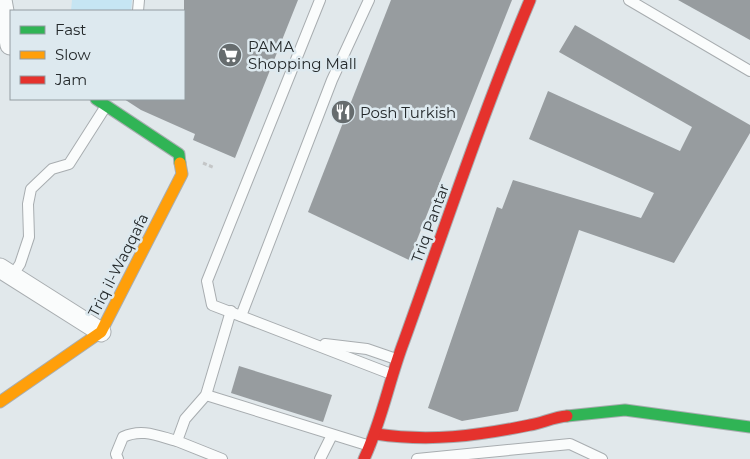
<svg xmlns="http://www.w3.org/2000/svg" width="750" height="459" viewBox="0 0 750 459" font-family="Montserrat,sans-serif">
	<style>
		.green { fill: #c6e5f3 }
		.building { fill: #979c9f }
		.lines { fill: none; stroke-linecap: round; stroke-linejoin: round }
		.lane-casing { stroke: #a8adb0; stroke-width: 12 }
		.street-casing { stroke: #a8adb0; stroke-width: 21 }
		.fast-casing { stroke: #a8adb0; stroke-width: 13 }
		.slow-casing { stroke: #a8adb0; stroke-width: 13 }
		.jam-casing { stroke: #a8adb0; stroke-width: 13 }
		.path { stroke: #c4c6c7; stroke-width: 3; stroke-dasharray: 4 2.5; stroke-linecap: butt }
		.lane { stroke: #fafcfc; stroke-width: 10 }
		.street { stroke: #fafcfc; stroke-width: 19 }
		.fast { stroke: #30b455; stroke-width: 11 }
		.slow { stroke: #ff9f0a; stroke-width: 11 }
		.jam { stroke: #e5322d; stroke-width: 11 }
		.labels { text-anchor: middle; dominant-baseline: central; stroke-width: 5; stroke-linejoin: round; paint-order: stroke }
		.poi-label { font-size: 15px; fill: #24292b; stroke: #dde9ef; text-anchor: start }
		.street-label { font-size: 15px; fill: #24292b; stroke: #dde9ef }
	</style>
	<rect width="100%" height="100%" fill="#e1e8eb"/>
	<polygon class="green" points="72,0 132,0 131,11 71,11"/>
	<g class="building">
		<polygon points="184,0 298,0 235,158 193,140 195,134 141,110 124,99 184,99"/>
		<polygon points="391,0 512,0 409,260 308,212"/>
		<polygon points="678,0 750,0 750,40"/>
		<polygon points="575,25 750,125 750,133 674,263 579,230 518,411 462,421 428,408 497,207 502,209 513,180 641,218 654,193 529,139 548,91 680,151 692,127 559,52"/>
		<polygon points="239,366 332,395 323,422 231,393"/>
	</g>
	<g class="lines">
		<g class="lane-casing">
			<g id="lane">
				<polyline points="320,0 207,281 212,305 391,374"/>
				<polyline points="629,0 750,71"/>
				<polyline points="138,11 139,0"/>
				<polyline points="12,276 20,264 29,237 28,204 31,189 52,169 69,164 106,106"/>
				<polyline points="241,316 332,80 369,0"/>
				<polyline points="325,344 367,349 396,359"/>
				<polyline points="206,395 370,446"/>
				<path d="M 118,459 L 116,454 L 123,437 C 142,428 158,436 177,441"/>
				<polyline points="222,459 177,441 185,419 206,395 231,311"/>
				<polyline points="320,459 332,435"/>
				<polyline points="417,459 570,444 602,459"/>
			</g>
		</g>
		<g class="street-casing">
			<g id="street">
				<polyline points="2,0 10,45"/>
				<polyline points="0,268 101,332"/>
			</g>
		</g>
		<g class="fast-casing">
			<g id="fast">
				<polyline points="96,99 179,154 180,163"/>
				<polyline points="567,416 625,410 750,427"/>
			</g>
		</g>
		<g class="slow-casing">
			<polyline id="slow" points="0,402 101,332 182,174 180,163"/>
		</g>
		<g class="jam-casing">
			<g id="jam">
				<path d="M 376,434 C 429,442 477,436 530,425 C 542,423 554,417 567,416"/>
				<path d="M 364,459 C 382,421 389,380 404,341 C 445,227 483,112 530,0"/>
			</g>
		</g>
		<polyline class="path" points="203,163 215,168"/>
		<use href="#lane" class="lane"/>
		<use href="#street" class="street"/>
		<use href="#fast" class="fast"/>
		<use href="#slow" class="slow"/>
		<use href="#jam" class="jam"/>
	</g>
	<defs>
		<g id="supermarket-disc" transform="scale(1.25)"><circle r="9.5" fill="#666c6e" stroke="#dde9ef"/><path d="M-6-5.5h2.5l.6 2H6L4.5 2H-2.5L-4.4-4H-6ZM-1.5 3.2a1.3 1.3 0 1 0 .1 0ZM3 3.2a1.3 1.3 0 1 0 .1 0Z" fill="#fff"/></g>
		<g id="restaurant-disc" transform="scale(1.25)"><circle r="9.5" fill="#666c6e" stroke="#dde9ef"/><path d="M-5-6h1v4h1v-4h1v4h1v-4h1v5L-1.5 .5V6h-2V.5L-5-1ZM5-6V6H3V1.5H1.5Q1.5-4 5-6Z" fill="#fff"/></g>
	</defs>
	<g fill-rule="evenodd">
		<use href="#supermarket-disc" x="230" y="55"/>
		<use href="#restaurant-disc" x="343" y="112"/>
	</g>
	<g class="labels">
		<g class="poi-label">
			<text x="248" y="46">PAMA<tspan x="248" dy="17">Shopping Mall</tspan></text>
			<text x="360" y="112">Posh Turkish</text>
		</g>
		<g class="street-label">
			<text transform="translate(430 223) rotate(-70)">Triq Pantar</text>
			<text transform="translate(118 265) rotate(-63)">Triq il-Waqqafa</text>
		</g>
	</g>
	<rect x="10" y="10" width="175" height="90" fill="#dde9ef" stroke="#939ca1"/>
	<rect x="20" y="26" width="25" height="8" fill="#30b455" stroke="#939ca1"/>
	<text x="55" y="35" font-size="15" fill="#24292b">Fast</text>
	<rect x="20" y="51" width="25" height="8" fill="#ff9f0a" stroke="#939ca1"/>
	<text x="55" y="60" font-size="15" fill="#24292b">Slow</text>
	<rect x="20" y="76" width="25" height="8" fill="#e5322d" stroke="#939ca1"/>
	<text x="55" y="85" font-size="15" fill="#24292b">Jam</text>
</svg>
